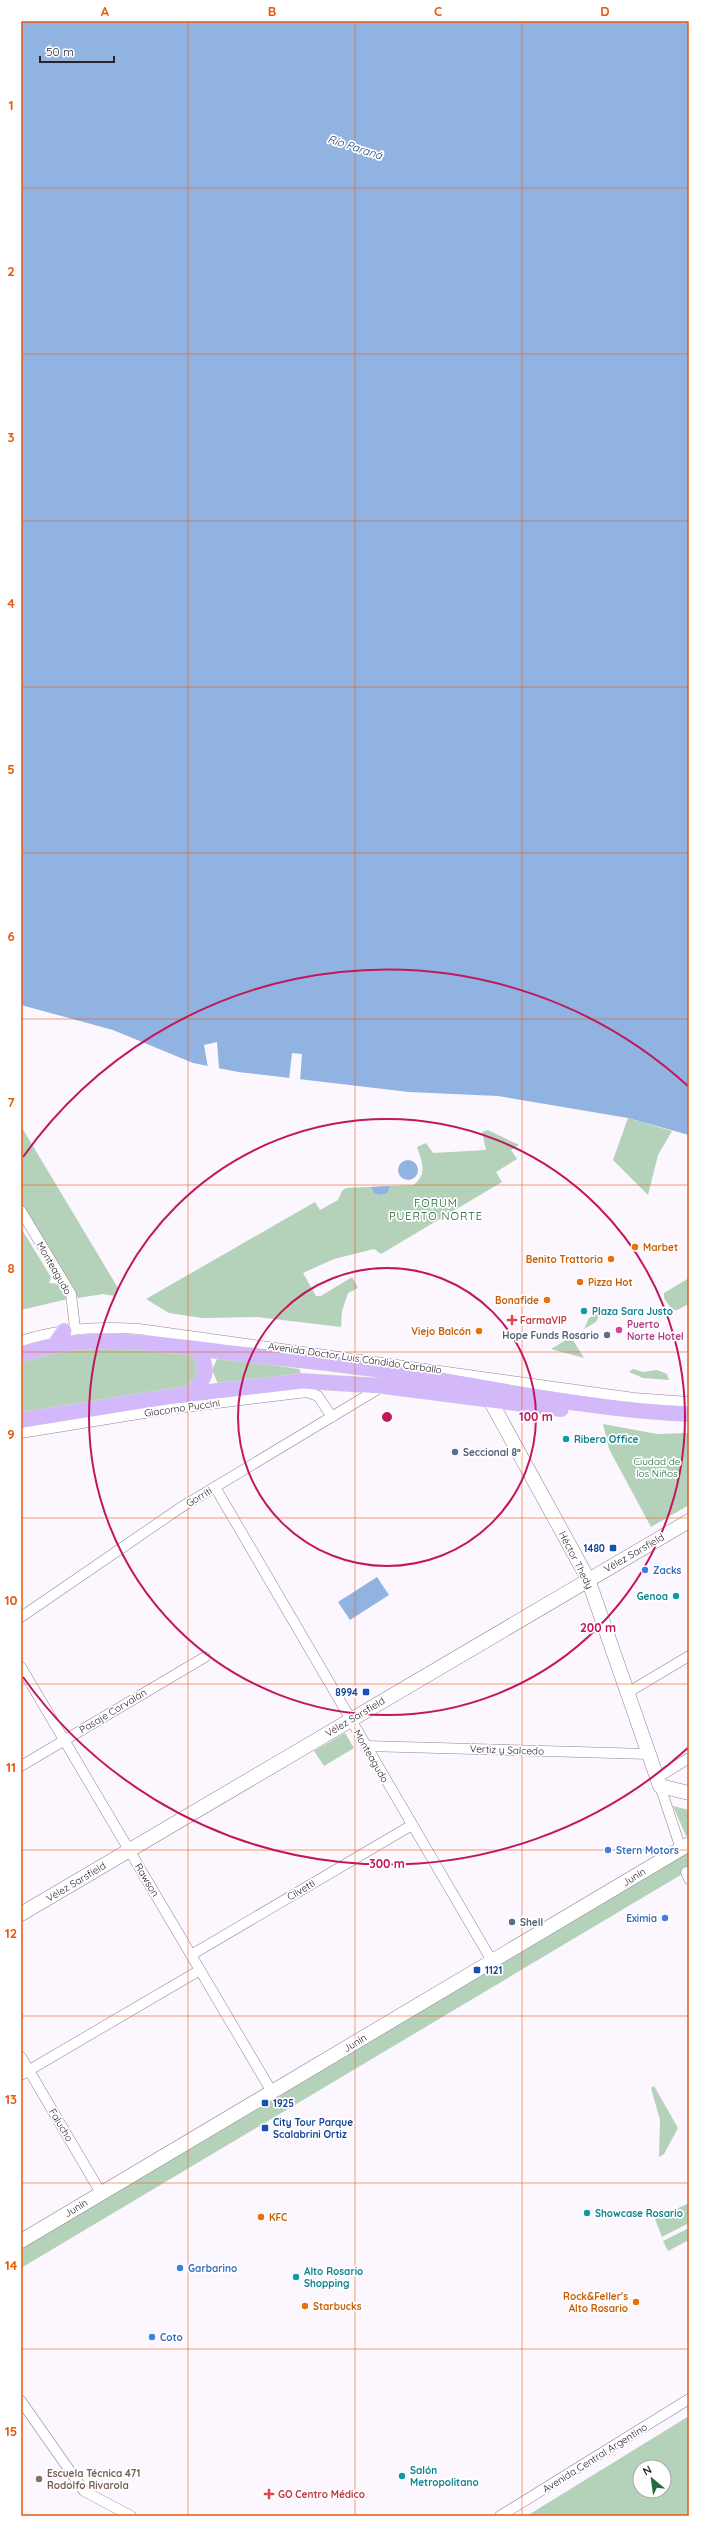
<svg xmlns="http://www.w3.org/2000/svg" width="710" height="2537" viewBox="0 0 710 2537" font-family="Quicksand,sans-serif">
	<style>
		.green { fill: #b3d2b9; fill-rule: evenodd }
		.water { fill: #91b3e1 }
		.pier { fill: #fcf6fe }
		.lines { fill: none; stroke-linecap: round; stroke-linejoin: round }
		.minor-casing { stroke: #918496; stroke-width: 11 }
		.secondary-casing { stroke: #918496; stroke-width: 15 }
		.primary-casing { stroke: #d8d7d8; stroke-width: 16 }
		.minor { stroke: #fff; stroke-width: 10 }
		.secondary { stroke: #fff; stroke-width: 14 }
		.primary { stroke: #d3b8fa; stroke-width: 15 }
		.grid { fill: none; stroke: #e8590c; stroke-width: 1; stroke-opacity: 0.55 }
		.ring { fill: none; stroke: #c2185b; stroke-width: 2 }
		.food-dot { fill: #e8710a; stroke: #fff; stroke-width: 1.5 }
		.culture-dot { fill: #0f9aa8; stroke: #fff; stroke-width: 1.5 }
		.health-dot { fill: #e0444e; stroke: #fff; stroke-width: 1.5 }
		.hotel-dot { fill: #d1479c; stroke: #fff; stroke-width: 1.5 }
		.service-dot { fill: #5c6f8a; stroke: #fff; stroke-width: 1.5 }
		.transit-dot { fill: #1a4fb4; stroke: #fff; stroke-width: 1.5 }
		.shop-dot { fill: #3f7fe0; stroke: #fff; stroke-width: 1.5 }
		.education-dot { fill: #8d6e63; stroke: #fff; stroke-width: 1.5 }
		.labels { text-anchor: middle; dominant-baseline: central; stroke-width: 3.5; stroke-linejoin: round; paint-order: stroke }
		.food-label { font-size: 10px; font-weight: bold; fill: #c56008; stroke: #fff; text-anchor: start }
		.street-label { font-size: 10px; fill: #282229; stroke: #fff }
		.culture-label { font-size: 10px; font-weight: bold; fill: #0d838f; stroke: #fff; text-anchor: start }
		.health-label { font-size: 10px; font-weight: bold; fill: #be3a42; stroke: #fff; text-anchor: start }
		.hotel-label { font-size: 10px; font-weight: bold; fill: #b23c85; stroke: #fff; text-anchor: start }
		.service-label { font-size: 10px; font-weight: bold; fill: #4e5e75; stroke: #fff; text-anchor: start }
		.park-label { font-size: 10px; fill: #1d6838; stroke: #fff }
		.transit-label { font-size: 10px; font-weight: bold; fill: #164399; stroke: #fff; text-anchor: start }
		.shop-label { font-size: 10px; font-weight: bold; fill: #366cbe; stroke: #fff; text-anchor: start }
		.education-label { font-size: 10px; font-weight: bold; fill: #785e54; stroke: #fff; text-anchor: start }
		.water-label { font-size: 11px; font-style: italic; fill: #17447c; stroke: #fff }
		.neighbourhood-label { font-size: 11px; letter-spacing: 1px; fill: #1a5a2b; stroke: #fff }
		.centre { fill: #c2185b; stroke: #fff; stroke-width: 2 }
		.ring-label { font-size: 12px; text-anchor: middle; font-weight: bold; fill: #c2185b; stroke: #fff; stroke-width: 3.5; stroke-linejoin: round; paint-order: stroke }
		.neatline { fill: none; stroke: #e8590c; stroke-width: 1.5 }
		.grid-label { font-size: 13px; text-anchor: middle; font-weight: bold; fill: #e8590c }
	</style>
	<rect width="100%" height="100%" fill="#fcf6fe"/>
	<g class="green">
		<polygon points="628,1118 672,1131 658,1155 648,1195 613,1160"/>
		<polygon points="21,1126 118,1288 115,1296 103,1294 78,1298 21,1203"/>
		<path d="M 488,1130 L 519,1145 L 511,1150 L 517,1159 L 496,1172 L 502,1182 L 381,1254 L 374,1249 L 334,1259 L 303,1273 L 316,1296 L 321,1296 L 352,1277 L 358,1288 L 348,1293 L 342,1311 L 341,1327 L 257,1317 L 202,1318 L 169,1313 L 146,1299 L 315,1202 L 320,1210 L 338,1200 L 342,1191 L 346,1188 L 413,1185 C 428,1175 422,1162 417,1147 L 426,1143 L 433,1153 L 486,1150 L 482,1132 Z"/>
		<polygon points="21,1228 51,1277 49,1283 59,1284 68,1299 21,1310"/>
		<polygon points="689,1278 689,1304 677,1310 672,1310 664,1298 664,1293"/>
		<polygon points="601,1311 596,1322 584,1329 589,1318"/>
		<polygon points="571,1337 584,1358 551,1349"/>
		<polygon points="124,1346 196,1356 201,1369 189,1387 21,1415 21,1362 52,1351"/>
		<polygon points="218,1357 292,1368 299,1369 301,1372 297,1375 219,1386 212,1370"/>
		<polygon points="633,1369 643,1372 657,1370 667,1374 669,1380 643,1378 629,1372"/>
		<polygon points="603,1424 657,1434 689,1433 689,1505 651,1527 609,1449"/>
		<polygon points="345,1733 354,1748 324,1766 314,1751"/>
		<polygon points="673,1806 689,1810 689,1834 686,1836"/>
		<polygon points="689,1844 689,1870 21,2268 21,2241"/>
		<polygon points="654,2086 678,2128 664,2154 659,2157 660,2120 651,2088"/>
		<polygon points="689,2203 689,2223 662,2237 655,2219"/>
		<polygon points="689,2228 689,2240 668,2251 663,2241"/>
		<path d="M 689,2416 L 689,2516 L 527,2516 L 538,2509 ZM 640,2467 L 664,2467 L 664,2491 L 640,2491 Z"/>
	</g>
	<g class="water">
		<polygon points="21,21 689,21 689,1135 628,1118 498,1096 409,1092 238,1072 193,1063 113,1030 21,1005"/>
		<circle cx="408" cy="1170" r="10"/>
		<polygon points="390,1186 387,1193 380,1195 374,1193 371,1187"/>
		<polygon points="377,1577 389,1595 350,1620 338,1602"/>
	</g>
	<g class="pier">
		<polygon points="217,1042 219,1068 220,1071 208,1068 204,1045"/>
		<polygon points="292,1053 302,1054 300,1082 289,1080"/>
	</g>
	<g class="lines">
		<g class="minor-casing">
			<g id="minor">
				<polyline points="21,1211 71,1294 75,1328"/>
				<path d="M 21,1341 C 60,1328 98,1326 139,1329 L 634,1398 L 689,1402"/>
				<polyline points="21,1433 169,1409 307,1392 318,1396 332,1417"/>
				<polyline points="215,1487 492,1961"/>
				<polyline points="21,1617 180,1508 383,1386"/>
				<polyline points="21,1667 272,2092"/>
				<polyline points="627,1693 689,1656"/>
				<polyline points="366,1746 648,1754"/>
				<polyline points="21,1766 205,1657"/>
				<polyline points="657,1778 689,1758"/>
				<polyline points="660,1786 681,1849"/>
				<polyline points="686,1872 689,1879"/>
				<polyline points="191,1955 412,1825"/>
				<polyline points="21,2057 101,2193"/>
				<polyline points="21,2075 200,1970"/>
				<polyline points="21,2401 84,2491 131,2516"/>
				<polyline points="500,2516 689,2399"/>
			</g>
		</g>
		<g class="secondary-casing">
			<g id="secondary">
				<polyline points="485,1391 588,1579 660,1786 689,1793"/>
				<polyline points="21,1914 689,1521"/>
				<polyline points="21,2241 689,1844"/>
			</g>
		</g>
		<g class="primary-casing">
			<g id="primary">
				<polyline points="53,1347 64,1331"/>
				<path d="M 21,1355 C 87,1330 164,1345 232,1353 C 285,1359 338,1363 391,1372 C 489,1387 589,1410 689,1414"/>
				<path d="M 188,1394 C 207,1380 210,1369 197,1349"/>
				<polyline points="21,1420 166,1397 302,1381 383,1386 561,1409"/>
			</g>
		</g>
		<use href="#minor" class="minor"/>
		<use href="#secondary" class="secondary"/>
		<use href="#primary" class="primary"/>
	</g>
	<path class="grid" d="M 188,21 L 188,2516M 355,21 L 355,2516M 522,21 L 522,2516M 21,188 L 689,188M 21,354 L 689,354M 21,521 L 689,521M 21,687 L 689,687M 21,853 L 689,853M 21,1019 L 689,1019M 21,1185 L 689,1185M 21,1352 L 689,1352M 21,1518 L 689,1518M 21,1684 L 689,1684M 21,1850 L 689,1850M 21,2016 L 689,2016M 21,2183 L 689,2183M 21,2349 L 689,2349"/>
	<g class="ring">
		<circle cx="387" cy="1417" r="149"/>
		<circle cx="387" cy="1417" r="298"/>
		<path d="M689 1747A447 447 0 0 1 23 1677M23 1157A447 447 0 0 1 689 1087"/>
	</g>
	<g class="food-dot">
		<circle cx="635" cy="1247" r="4"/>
		<circle cx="611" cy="1259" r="4"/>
		<circle cx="580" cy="1282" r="4"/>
		<circle cx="547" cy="1300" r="4"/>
		<circle cx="479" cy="1331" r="4"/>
		<circle cx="261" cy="2217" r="4"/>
		<circle cx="636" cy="2302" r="4"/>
		<circle cx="305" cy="2306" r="4"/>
	</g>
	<g class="culture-dot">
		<circle cx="584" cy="1311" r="4"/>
		<circle cx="566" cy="1439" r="4"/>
		<circle cx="676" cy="1596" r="4"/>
		<circle cx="587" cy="2213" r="4"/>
		<circle cx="296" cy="2277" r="4"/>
		<circle cx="402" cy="2476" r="4"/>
	</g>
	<g class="health-dot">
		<path d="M510 1314h4v4h4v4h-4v4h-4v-4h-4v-4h4z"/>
		<path d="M267 2488h4v4h4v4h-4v4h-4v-4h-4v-4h4z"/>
	</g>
	<circle class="hotel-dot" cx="619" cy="1330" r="4"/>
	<g class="service-dot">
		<circle cx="607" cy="1335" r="4"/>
		<circle cx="455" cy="1452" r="4"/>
		<circle cx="512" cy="1922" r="4"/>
	</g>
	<g class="transit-dot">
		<rect x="609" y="1544" width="8" height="8" rx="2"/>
		<rect x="362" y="1688" width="8" height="8" rx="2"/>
		<rect x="473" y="1966" width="8" height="8" rx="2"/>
		<rect x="261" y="2099" width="8" height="8" rx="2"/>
		<rect x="261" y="2124" width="8" height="8" rx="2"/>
	</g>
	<g class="shop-dot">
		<circle cx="645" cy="1570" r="4"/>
		<circle cx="608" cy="1850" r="4"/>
		<circle cx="665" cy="1918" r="4"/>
		<circle cx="180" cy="2268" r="4"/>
		<circle cx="152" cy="2337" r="4"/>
	</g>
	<circle class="education-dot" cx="39" cy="2479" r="4"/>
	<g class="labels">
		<g class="food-label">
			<text x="643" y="1247">Marbet</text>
			<text x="603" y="1259" text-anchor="end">Benito Trattoria</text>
			<text x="588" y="1282">Pizza Hot</text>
			<text x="539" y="1300" text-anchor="end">Bonafide</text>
			<text x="471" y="1331" text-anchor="end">Viejo Balcón</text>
			<text x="269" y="2217">KFC</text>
			<text x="628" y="2296" text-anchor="end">Rock&amp;Feller's<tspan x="628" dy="12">Alto Rosario</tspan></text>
			<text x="313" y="2306">Starbucks</text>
		</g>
		<g class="street-label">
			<text transform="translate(54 1268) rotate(60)">Monteagudo</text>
			<text transform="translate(355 1358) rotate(8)">Avenida Doctor Luis Cándido Carballo</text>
			<text transform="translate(182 1408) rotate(-8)">Giacomo Puccini</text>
			<text transform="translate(199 1497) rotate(-31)">Gorriti</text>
			<text transform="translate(634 1553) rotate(-30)">Vélez Sarsfield</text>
			<text transform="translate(576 1560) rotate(63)">Héctor Thedy</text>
			<text transform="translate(113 1711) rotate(-31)">Pasaje Corvalán</text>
			<text transform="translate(355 1717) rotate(-31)">Vélez Sarsfield</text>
			<text transform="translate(507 1750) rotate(2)">Vertiz y Salcedo</text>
			<text transform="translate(371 1756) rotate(60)">Monteagudo</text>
			<text transform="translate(634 1877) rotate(-31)">Junín</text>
			<text transform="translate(147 1880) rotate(59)">Rawson</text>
			<text transform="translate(76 1882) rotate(-31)">Vélez Sarsfield</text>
			<text transform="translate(301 1890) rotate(-31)">Cilvetti</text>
			<text transform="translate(355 2043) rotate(-31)">Junín</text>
			<text transform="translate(61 2125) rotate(59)">Falucho</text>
			<text transform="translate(76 2208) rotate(-31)">Junín</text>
			<text transform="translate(595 2458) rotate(-32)">Avenida Central Argentino</text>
		</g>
		<g class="culture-label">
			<text x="592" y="1311">Plaza Sara Justo</text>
			<text x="574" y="1439">Ribera Office</text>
			<text x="668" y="1596" text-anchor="end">Genoa</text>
			<text x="595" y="2213">Showcase Rosario</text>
			<text x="304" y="2271">Alto Rosario<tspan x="304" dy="12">Shopping</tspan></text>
			<text x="410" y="2470">Salón<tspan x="410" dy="12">Metropolitano</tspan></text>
		</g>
		<g class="health-label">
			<text x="520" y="1320">FarmaVIP</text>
			<text x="278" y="2494">GO Centro Médico</text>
		</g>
		<g class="hotel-label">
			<text x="627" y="1324">Puerto<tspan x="627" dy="12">Norte Hotel</tspan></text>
		</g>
		<g class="service-label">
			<text x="599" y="1335" text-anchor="end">Hope Funds Rosario</text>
			<text x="463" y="1452">Seccional 8ª</text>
			<text x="520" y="1922">Shell</text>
		</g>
		<g class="park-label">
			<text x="657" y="1461">Ciudad de<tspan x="657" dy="12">los Niños</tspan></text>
		</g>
		<g class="transit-label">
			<text x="605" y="1548" text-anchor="end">1480</text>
			<text x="358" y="1692" text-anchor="end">8994</text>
			<text x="485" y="1970">1121</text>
			<text x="273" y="2103">1925</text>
			<text x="273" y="2122">City Tour Parque<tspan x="273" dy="12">Scalabrini Ortiz</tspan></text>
		</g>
		<g class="shop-label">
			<text x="653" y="1570">Zacks</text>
			<text x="616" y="1850">Stern Motors</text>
			<text x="657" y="1918" text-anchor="end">Eximia</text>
			<text x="188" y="2268">Garbarino</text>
			<text x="160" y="2337">Coto</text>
		</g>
		<g class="education-label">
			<text x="47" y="2473">Escuela Técnica 471<tspan x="47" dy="12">Rodolfo Rivarola</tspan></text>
		</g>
		<g class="water-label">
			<text transform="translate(355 147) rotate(18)">Río Paraná</text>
		</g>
		<g class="neighbourhood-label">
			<text x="436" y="1203">FORUM<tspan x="436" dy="13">PUERTO NORTE</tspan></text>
		</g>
	</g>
	<circle cx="387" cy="1417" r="6" class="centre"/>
	<g class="ring-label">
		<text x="536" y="1421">100 m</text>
		<text x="598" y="1632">200 m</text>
		<text x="387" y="1868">300 m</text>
	</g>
	<rect width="710" height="2537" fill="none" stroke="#ffffff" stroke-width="44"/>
	<g transform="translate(652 2479) rotate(331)"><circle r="19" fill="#ffffff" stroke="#a9a7a9"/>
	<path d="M0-3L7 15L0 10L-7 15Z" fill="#246a36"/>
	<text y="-6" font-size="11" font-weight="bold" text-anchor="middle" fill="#282229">N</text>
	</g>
	<path d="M40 56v6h74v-6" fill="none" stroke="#282229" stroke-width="2"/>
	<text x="46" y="56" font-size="12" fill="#282229" stroke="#ffffff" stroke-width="3" paint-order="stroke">50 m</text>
	<rect x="22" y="22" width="666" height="2493" class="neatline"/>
	<g class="grid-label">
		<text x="105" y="16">A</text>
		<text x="272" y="16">B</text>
		<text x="438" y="16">C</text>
		<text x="605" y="16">D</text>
		<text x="11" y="110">1</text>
		<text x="11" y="276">2</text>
		<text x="11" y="442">3</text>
		<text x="11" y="608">4</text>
		<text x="11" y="774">5</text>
		<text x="11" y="941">6</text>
		<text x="11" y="1107">7</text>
		<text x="11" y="1273">8</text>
		<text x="11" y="1439">9</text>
		<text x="11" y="1605">10</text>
		<text x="11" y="1772">11</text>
		<text x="11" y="1938">12</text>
		<text x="11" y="2104">13</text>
		<text x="11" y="2270">14</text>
		<text x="11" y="2436">15</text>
	</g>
</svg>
